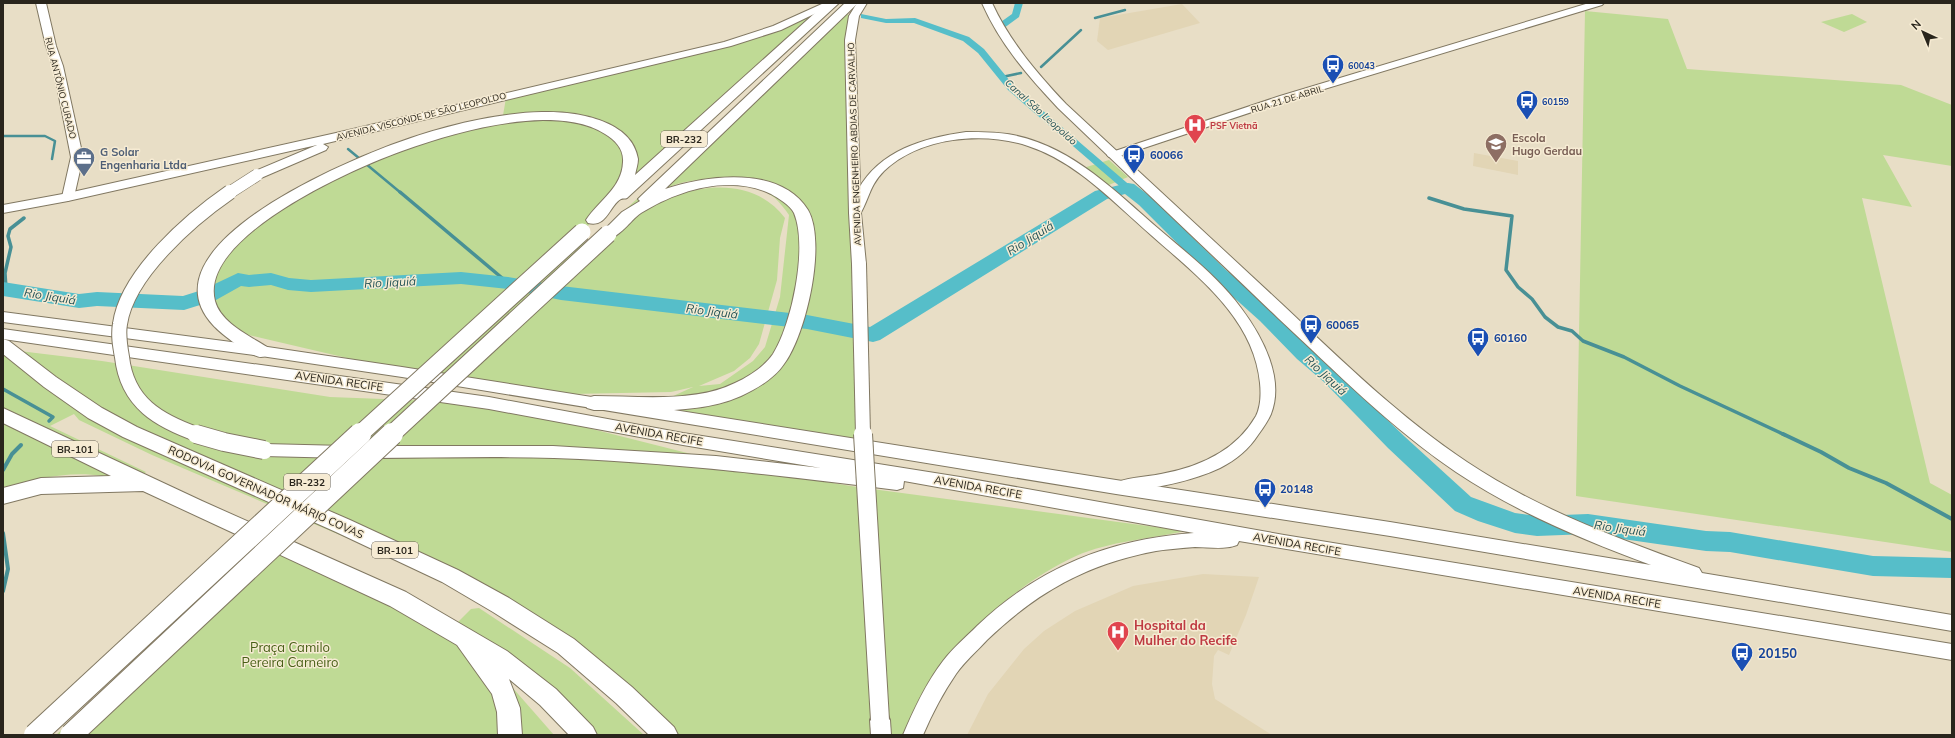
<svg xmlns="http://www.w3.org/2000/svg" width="1955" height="738" viewBox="0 0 1955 738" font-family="Mulish,sans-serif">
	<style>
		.built { fill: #e2d5b5 }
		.green { fill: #bfda95 }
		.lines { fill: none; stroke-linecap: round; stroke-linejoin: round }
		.stream-far2 { stroke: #489095; stroke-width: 2.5 }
		.stream-far1 { stroke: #489095; stroke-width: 3.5 }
		.stream { stroke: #489095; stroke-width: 4 }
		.canal { fill: #56bec9; fill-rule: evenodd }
		.river { fill: #56bec9; fill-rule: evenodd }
		.secondary-casing { stroke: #817862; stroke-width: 2 }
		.primary-casing { stroke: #817862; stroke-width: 2 }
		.highway-casing { stroke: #817862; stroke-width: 2 }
		.secondary { fill: #fff; fill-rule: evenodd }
		.primary { fill: #fff; fill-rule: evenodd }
		.highway { fill: #fff; fill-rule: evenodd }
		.primary-bridge-far2-casing { stroke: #817862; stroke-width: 13; stroke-linecap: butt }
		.primary-bridge-far1-casing { stroke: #817862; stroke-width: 16; stroke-linecap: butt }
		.primary-bridge-casing { stroke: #817862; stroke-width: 20; stroke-linecap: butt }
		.highway-bridge-far1-casing { stroke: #817862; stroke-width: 19; stroke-linecap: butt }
		.highway-bridge-casing { stroke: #817862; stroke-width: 24; stroke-linecap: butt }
		.primary-bridge-far2 { stroke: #fff; stroke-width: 12 }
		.primary-bridge-far1 { stroke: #fff; stroke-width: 14 }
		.primary-bridge { stroke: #fff; stroke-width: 18 }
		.highway-bridge-far1 { stroke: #fff; stroke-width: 17 }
		.highway-bridge { stroke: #fff; stroke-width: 22 }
		.labels { text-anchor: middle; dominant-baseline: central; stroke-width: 3; stroke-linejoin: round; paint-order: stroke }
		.far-transit-label { font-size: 9px; font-weight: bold; fill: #164399; stroke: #f6ebd3; text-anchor: start }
		.far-street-label { font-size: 9px; fill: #29251c; stroke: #f6ebd3 }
		.far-health-label { font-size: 9px; font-weight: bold; fill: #be3a42; stroke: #f6ebd3; text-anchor: start }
		.far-water-label { font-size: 10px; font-style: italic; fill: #28565a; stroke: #f6ebd3 }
		.shield { fill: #f6ebd3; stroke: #666053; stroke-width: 1 }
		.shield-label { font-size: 10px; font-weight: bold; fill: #29251c }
		.education-label { font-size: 11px; font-weight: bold; fill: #785e54; stroke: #f6ebd3; text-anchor: start }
		.service-label { font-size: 11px; font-weight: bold; fill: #4e5e75; stroke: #f6ebd3; text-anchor: start }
		.transit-label { font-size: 11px; font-weight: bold; fill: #164399; stroke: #f6ebd3; text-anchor: start }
		.street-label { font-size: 11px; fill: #29251c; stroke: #f6ebd3 }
		.water-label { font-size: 12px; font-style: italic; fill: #28565a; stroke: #f6ebd3 }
		.near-health-label { font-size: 13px; font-weight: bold; fill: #be3a42; stroke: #f6ebd3; text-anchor: start }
		.near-park-label { font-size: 13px; fill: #485f16; stroke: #f6ebd3 }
		.near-transit-label { font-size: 13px; font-weight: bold; fill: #164399; stroke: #f6ebd3; text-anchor: start }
	</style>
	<rect width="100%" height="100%" fill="#e8dec6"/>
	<g class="built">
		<polygon points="1182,4 1200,23 1108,50 1097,41 1100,18"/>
		<polygon points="1474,153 1518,161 1518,175 1473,166"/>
		<polygon points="1203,574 1259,577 1246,615 1229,655 1218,650 1214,656 1212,684 1215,699 1272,735 967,735 988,694 1024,649 1044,631 1075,611 1133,586"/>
	</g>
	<g class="green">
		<path d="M 829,5 L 608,204 L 585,229 L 571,234 L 593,247 C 608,235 623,221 639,212 C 684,186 749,171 785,218 L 780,238 L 777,280 L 759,344 L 750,358 L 734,371 L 699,386 L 720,384 L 753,361 L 765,347 L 780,297 L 789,215 C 785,209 780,203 775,198 C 750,179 706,175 677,184 C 658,191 641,200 624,211 L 745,98 L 843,11 L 850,16 L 863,440 L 646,405 L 671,397 L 693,387 L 671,392 L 572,394 L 364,362 L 232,331 L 210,306 L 201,282 L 205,263 L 216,248 L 232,232 L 258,213 L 293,192 L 428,140 L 502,121 L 506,98 L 727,44 Z"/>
		<polygon points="1585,11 1668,19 1687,69 1901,85 1952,105 1952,166 1883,155 1912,207 1862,198 1930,483 1952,495 1952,552 1576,496"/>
		<polygon points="1852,14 1867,22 1844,32 1821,22"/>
		<polygon points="1109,160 1128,177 1104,187 1080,169"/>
		<path d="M 3,349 L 102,361 L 330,397 L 489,403 L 703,457 L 543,448 L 410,451 L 265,450 L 338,453 L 552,454 L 715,464 L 857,487 L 1185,531 C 1150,539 1110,541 1076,556 C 1030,577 988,612 955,650 C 949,658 941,665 935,673 C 922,692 912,714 904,735 L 661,735 L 565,647 L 443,582 L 387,555 L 152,455 L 79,420 L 74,414 L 50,426 L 146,472 L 127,487 C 119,483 110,477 102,476 C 69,470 34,480 3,487 Z"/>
		<polygon points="274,541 354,578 497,670 554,735 56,735 134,662"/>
		<polygon points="479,608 570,668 644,735 589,735 454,626 471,609"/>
	</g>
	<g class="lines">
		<g class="stream-far2">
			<polyline points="1095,18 1125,10"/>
			<polyline points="1041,67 1081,30"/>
			<polyline points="1002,77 1021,73"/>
			<polyline points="3,136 45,136 55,141 52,159"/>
			<polyline points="348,149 401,193"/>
		</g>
		<g class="stream-far1">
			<polyline points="400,192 508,283"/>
			<polyline points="1429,198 1464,209 1512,216 1506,270 1518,287 1532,299 1545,317 1558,327 1572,331 1583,341 1624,357 1680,386 1785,435"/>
			<polyline points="6,289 5,273 11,247 8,236 10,229 24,218"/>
			<polyline points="3,389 53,417 49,421"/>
		</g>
		<g class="stream">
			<polyline points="1783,434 1821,452 1849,468 1886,483 1952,519"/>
			<polyline points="3,470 12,454 21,445"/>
			<polyline points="3,533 8,569 3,591"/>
		</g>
		<g class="canal">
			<polygon points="1015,3 1023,3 1019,17 1004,28 998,28 998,24 1012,14"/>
			<polygon points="861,14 886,19 915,18 969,37 984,49 1014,86 1133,188 1132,190 1124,190 1008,90 978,53 963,41 914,23 886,23 861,18"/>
		</g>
		<polygon class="river" points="1128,183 1134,184 1151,197 1226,270 1274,311 1311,349 1338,372 1404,436 1471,497 1515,513 1537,516 1588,514 1706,531 1730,532 1873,556 1952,558 1952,578 1873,576 1730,552 1706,551 1588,534 1537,536 1515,533 1478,521 1455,511 1388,448 1324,382 1297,359 1260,321 1212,278 1139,205 1125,194 1107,199 880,340 873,342 807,329 561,300 508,289 461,284 311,292 288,290 271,285 249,287 241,286 216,300 184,310 97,306 79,308 3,296 3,282 79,294 97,292 183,296 202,290 238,273 249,275 271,273 289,278 311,280 461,272 508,277 561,286 807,315 870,327 1095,191"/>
		<g class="secondary-casing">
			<g id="secondary">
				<polygon points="36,3 46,3 56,46 63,66 83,157 74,197 68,201 62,197 71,157 53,66 46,46"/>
				<polygon points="1589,3 1604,3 1602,5 1288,100 1117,157 1109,157 1107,155 1109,153 1280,96"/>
				<path d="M 966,132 C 982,132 998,132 1013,135 C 1073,147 1116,192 1160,230 C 1188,254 1219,278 1241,308 C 1262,336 1285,378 1271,414 C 1268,421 1263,428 1258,435 C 1249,449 1236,460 1220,468 C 1190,482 1156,488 1123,492 L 1118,490 L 1115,486 L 1118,482 C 1131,477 1147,477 1161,474 C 1199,467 1236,451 1256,416 C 1261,406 1261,393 1260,383 C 1254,318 1196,275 1151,235 C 1113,202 1077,162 1028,146 C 983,131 920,137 884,171 C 869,186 869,200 859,216 L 851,216 L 849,213 C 852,205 854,197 858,190 C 880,150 924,138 966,132 Z"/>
			</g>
		</g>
		<g class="primary-casing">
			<g id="primary">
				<polygon points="824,3 837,3 781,30 731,46 323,144 328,147 326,150 261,178 253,178 251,175 253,172 317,145 68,201 3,213 3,205 68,193 336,133 724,42 773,26"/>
				<polygon points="857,3 867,3 859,16 855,40 861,213 866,264 864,267 854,267 852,264 849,213 845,40 849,16"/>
				<path d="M 982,3 L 992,3 C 1010,42 1037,73 1066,104 C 1139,172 1212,239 1285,307 C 1343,362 1401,418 1467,462 C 1539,510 1619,539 1699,568 L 1702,573 L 1952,615 L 1952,631 L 1390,536 L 1116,494 L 402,377 L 261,356 L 3,322 L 3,312 L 261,346 L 402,367 L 1116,480 L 1390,522 L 1651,565 C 1583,540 1516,512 1456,472 C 1391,428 1335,371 1278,318 C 1205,248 1131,178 1058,108 C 1028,76 1000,44 982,3 Z"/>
				<path d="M 3,329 L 489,397 L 683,433 L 960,477 L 1284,535 L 1952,644 L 1952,660 L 1239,541 L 1237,545 C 1224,550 1209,547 1195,547 C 1182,548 1168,549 1156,551 C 1087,564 1037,592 987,640 C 977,651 965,661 956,674 C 943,693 932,714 923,735 L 903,735 C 914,709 926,683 943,661 C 953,648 966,637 977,626 C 1039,567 1110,539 1194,533 L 904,481 L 903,488 L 897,490 C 783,476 669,462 554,458 C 492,456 430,458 369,458 L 363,456 L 361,452 L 363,448 L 369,446 L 553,446 L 716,456 L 821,468 L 683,445 L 489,409 L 3,339 Z"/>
				<polygon points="264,444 345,446 351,448 353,452 351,456 345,458 264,456 258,454 256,450 258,446"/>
				<polygon points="880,711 887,713 890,720 891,735 871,735 870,720 873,713"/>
			</g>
		</g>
		<g class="highway-casing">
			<g id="highway">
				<path d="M 826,3 L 839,3 L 627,198 C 625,199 623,198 621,199 C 609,206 607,228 588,223 L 586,220 C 599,200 622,188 623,162 C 624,149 615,140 605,134 C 587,122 563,120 543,120 C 496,121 446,135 402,151 C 354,168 198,237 215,301 C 221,323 250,336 267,347 L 270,351 L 267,355 C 265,356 263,357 261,357 C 251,357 220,333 213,325 C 142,248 338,165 391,145 C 436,128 493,113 542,112 C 574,111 632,119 638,159 C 638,164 636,170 635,175 Z"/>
				<path d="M 845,3 L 858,3 L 665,189 C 707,175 780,165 808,210 C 827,243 806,335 784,364 C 774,379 756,389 741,396 C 696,416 642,409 594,410 L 587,408 L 585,403 L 587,398 L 594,396 C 638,396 695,403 735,383 C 748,377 764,367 773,354 C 792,324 808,247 794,213 C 790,205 778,198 771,194 C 729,174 678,190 641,213 C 629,221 618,242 602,238 L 600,234 L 622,212 L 640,201 L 638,199 L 641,196 Z"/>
				<polygon points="3,339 9,341 56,377 102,408 137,427 350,520 458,570 509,598 574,639 632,687 674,727 678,735 649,735 616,703 558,653 493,612 442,582 336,532 123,437 88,418 44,387 3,354"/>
				<polygon points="3,408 202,501 406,592 507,651 556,689 593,727 597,735 569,735 540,705 509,679 520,708 522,735 498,735 497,712 492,694 457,645 390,606 143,491 41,494 3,504 3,488 41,478 111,476 3,423"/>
			</g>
		</g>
		<use href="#secondary" class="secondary"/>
		<use href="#primary" class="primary"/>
		<use href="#highway" class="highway"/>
		<g class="primary-bridge-far2-casing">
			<polyline id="primary-bridge-far2" points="229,193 257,175"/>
		</g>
		<g class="primary-bridge-far1-casing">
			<g id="primary-bridge-far1">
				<polyline points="859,264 863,435"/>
				<path d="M 199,435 C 159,421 127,403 122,357 C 120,346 118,335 120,324 C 127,274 191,219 230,192"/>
			</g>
		</g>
		<g class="primary-bridge-casing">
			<g id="primary-bridge">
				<polyline points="196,434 224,442 264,450"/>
				<polyline points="863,434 880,720"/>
			</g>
		</g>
		<g class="highway-bridge-far1-casing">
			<g id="highway-bridge-far1">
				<polyline points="359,435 582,232"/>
				<polyline points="391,435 608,234"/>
			</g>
		</g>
		<g class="highway-bridge-casing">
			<g id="highway-bridge">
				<polyline points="35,735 360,434"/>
				<polyline points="71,735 392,434"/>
			</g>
		</g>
		<use href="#primary-bridge-far2" class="primary-bridge-far2"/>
		<use href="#primary-bridge-far1" class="primary-bridge-far1"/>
		<use href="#primary-bridge" class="primary-bridge"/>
		<use href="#highway-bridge-far1" class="highway-bridge-far1"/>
		<use href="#highway-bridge" class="highway-bridge"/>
	</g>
	<defs>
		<g id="bus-pin" transform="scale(1.15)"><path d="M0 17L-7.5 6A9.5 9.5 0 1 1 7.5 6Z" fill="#1a4fb4" stroke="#f6ebd3"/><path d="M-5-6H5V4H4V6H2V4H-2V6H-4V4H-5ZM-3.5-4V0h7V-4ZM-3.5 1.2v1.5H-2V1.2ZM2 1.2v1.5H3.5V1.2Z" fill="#fff"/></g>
		<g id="hospital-pin" transform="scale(1.15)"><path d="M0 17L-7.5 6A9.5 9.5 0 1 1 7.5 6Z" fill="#e0444e" stroke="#f6ebd3"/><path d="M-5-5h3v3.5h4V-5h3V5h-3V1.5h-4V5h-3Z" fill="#fff"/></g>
		<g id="school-pin" transform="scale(1.15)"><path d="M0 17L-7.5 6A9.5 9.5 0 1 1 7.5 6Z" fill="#8d6e63" stroke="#f6ebd3"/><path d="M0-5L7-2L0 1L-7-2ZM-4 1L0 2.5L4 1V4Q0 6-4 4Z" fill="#fff"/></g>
		<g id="office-pin" transform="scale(1.15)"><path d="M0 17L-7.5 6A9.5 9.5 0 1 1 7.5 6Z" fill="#5c6f8a" stroke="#f6ebd3"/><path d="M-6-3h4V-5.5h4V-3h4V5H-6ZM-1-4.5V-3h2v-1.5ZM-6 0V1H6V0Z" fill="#fff"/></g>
	</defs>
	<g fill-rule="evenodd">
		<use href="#bus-pin" x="1333" y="65"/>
		<use href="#bus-pin" x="1527" y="101"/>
		<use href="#hospital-pin" x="1195" y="125"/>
		<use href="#school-pin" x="1496" y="144"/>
		<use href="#bus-pin" x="1134" y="155"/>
		<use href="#office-pin" x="84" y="158"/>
		<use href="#bus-pin" x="1311" y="325"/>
		<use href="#bus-pin" x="1478" y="338"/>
		<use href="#bus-pin" x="1265" y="489"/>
		<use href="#hospital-pin" x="1118" y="632"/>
		<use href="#bus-pin" x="1742" y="653"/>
	</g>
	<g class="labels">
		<g class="far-transit-label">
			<text x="1348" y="65">60043</text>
			<text x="1542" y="101">60159</text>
		</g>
		<g class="far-street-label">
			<text transform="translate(61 88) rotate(76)">RUA ANTÔNIO CURADO</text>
			<text transform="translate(1287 99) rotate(-17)">RUA 21 DE ABRIL</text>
			<text transform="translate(421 116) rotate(-14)">AVENIDA VISCONDE DE SÃO LEOPOLDO</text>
			<text transform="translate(854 144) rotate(-92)">AVENIDA ENGENHEIRO ABDIAS DE CARVALHO</text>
		</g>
		<g class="far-health-label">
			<text x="1210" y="125">PSF Vietnã</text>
		</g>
		<g class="far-water-label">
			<text transform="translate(1041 112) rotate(42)">Canal São Leopoldo</text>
		</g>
		<g class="shield">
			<rect x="661" y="131" width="46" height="16" rx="3"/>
			<rect x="52" y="441" width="46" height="16" rx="3"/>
			<rect x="284" y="474" width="46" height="16" rx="3"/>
			<rect x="372" y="542" width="46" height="16" rx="3"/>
		</g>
		<g class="shield-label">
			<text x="684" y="139">BR-232</text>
			<text x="75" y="449">BR-101</text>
			<text x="307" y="482">BR-232</text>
			<text x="395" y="550">BR-101</text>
		</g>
		<g class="education-label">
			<text x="1512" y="138">Escola<tspan x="1512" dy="13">Hugo Gerdau</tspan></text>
		</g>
		<g class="service-label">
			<text x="100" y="152">G Solar<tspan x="100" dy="13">Engenharia Ltda</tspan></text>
		</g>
		<g class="transit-label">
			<text x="1150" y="155">60066</text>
			<text x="1326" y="325">60065</text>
			<text x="1494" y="338">60160</text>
			<text x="1280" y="489">20148</text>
		</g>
		<g class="street-label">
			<text transform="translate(339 381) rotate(8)">AVENIDA RECIFE</text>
			<text transform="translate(659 434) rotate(10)">AVENIDA RECIFE</text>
			<text transform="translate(978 487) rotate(10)">AVENIDA RECIFE</text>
			<text transform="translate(266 492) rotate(24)">RODOVIA GOVERNADOR MÁRIO COVAS</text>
			<text transform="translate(1297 544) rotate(10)">AVENIDA RECIFE</text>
			<text transform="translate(1617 597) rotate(9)">AVENIDA RECIFE</text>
		</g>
		<g class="water-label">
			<text transform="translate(1030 238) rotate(-32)">Rio Jiquiá</text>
			<text transform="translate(390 282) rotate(-3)">Rio Jiquiá</text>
			<text transform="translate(50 296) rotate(9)">Rio Jiquiá</text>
			<text transform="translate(712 311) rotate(7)">Rio Jiquiá</text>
			<text transform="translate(1326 375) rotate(43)">Rio Jiquiá</text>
			<text transform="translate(1620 528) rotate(8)">Rio Jiquiá</text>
		</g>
		<g class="near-health-label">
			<text x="1134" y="625">Hospital da<tspan x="1134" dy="15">Mulher do Recife</tspan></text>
		</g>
		<g class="near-park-label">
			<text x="290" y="647">Praça Camilo<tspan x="290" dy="15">Pereira Carneiro</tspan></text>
		</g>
		<g class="near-transit-label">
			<text x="1758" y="653">20150</text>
		</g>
	</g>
	<rect width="1955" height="738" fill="none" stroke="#29251c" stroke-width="8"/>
	<g transform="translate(1923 32) rotate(316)" stroke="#f6ebd3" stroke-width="3" paint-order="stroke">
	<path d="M0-3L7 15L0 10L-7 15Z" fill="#29251c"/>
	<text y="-6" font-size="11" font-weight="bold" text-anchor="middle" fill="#29251c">N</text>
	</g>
</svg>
